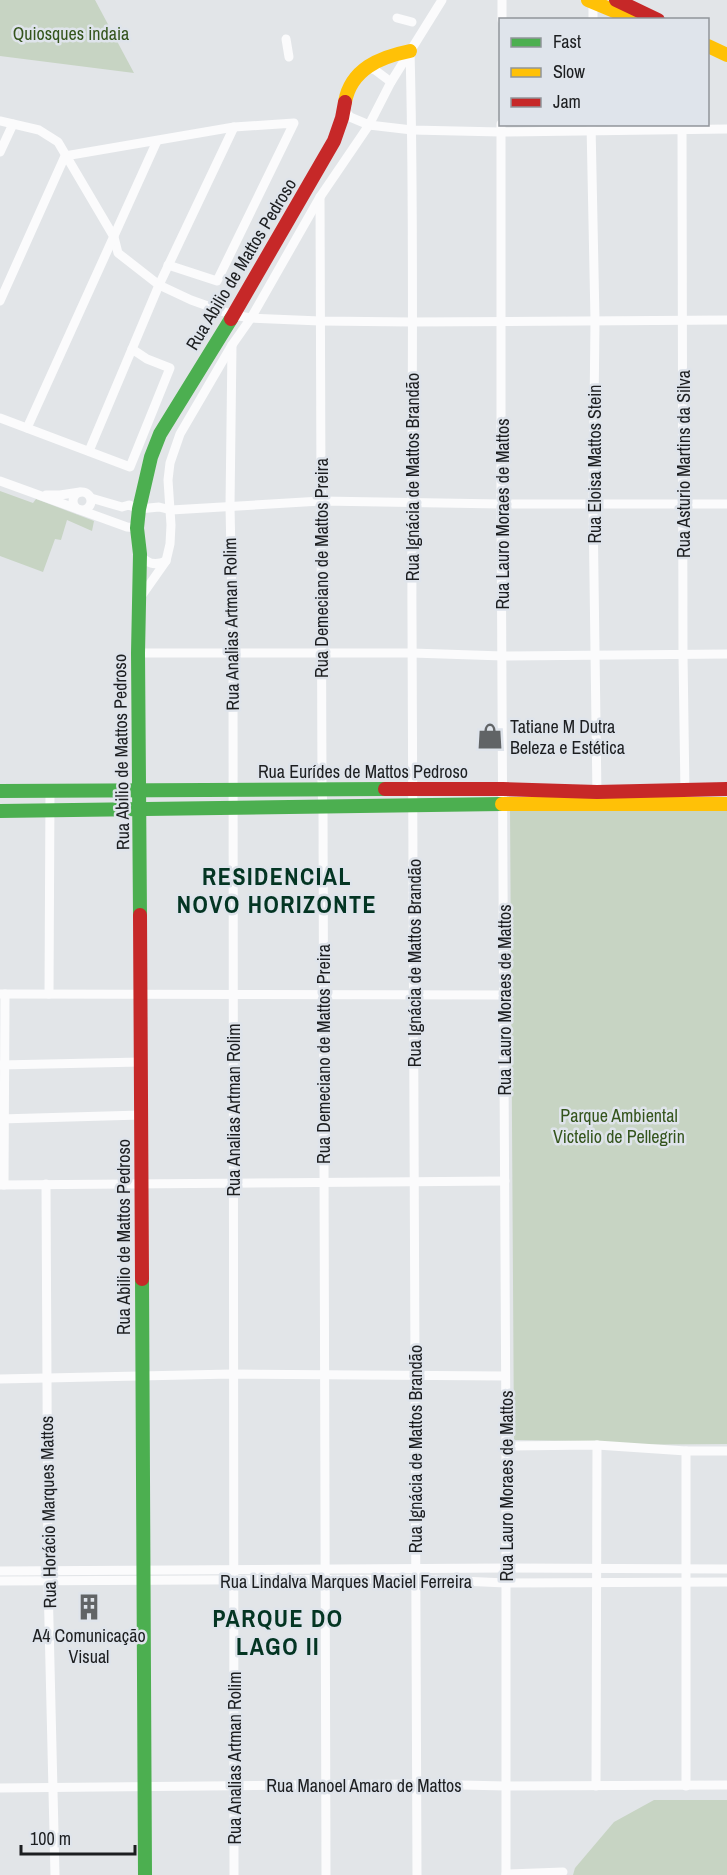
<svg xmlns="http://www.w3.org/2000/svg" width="727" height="1875" viewBox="0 0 727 1875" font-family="'Archivo Narrow',sans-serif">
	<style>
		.green { fill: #c7d4c3 }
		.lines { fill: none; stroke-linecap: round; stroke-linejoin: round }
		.street { stroke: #fbfbfc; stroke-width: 9 }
		.fast { stroke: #4caf50; stroke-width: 14 }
		.slow { stroke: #ffc107; stroke-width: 14 }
		.jam { stroke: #c62828; stroke-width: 14 }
		.labels { text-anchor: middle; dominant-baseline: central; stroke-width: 5; stroke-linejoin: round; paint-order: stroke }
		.park-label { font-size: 18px; fill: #34541c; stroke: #dfe4eb }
		.street-label { font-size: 18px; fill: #1c1e20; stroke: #dfe4eb }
		.poi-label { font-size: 18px; fill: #1c1e20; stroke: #dfe4eb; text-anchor: start }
		.district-label { font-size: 24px; font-weight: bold; letter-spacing: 1.5px; fill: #043523; stroke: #dfe4eb }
	</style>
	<rect width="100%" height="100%" fill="#e2e5e8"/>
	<g class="green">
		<polygon points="0,0 95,0 134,73 0,56"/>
		<polygon points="0,491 33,503 36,499 94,521 92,531 67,520 61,540 55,539 43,572 0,556"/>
		<polygon points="510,807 727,810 727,1444 591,1445 587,1441 514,1440"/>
		<polygon points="654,1800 727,1800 727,1875 573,1875 575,1868 614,1822"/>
	</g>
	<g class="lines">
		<g class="street">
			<polyline points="397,18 412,22"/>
			<polyline points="502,20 502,0"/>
			<polyline points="593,20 593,0"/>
			<polyline points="286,39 289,57"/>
			<path d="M 410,51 C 415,240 411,430 412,619 C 414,1038 415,1456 417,1875"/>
			<polyline points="367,67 375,70 391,82"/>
			<polyline points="344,109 350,117 369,125 412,130 501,132 727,129"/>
			<polyline points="0,121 39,130 58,142 114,237 118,253 159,285 191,300 233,315 251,318 320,321 412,322 727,320"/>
			<polyline points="501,124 501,504 506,1446 506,1875"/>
			<polyline points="591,124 595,320 593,505 597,797"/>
			<polyline points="682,124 683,655 685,794"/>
			<polyline points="0,152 13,124"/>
			<polyline points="320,197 322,789 323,807 326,1875"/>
			<polyline points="0,301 65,156 234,127 294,123 217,281 168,265"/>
			<polyline points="232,345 230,506 233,653 234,1875"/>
			<polyline points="0,418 130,467 170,368 147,359 132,349"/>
			<polyline points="27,428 157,141"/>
			<polyline points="89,451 159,285 234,127"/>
			<polyline points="0,481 127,527 137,528"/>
			<circle cx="82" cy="501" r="9"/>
			<polyline points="46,495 60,495 80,492"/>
			<polyline points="91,498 122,507 129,505 139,509 159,507 171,510 321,501 501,504 727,504"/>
			<path d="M 140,554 C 146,564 155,566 166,561"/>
			<polyline points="140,598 166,561 170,544 171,525 168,480 170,463 180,434 232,345 251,318 320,197 369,125 391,82 442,0"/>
			<polyline points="138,653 412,653 503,656 727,654"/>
			<polyline points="0,994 505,995"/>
			<polyline points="49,994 50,790"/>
			<polyline points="0,1065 141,1062"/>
			<polyline points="0,1119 141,1115"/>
			<polyline points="46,1184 48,1581 55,1875"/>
			<polyline points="0,1185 505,1181"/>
			<polyline points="4,1185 5,994"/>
			<polyline points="0,1379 232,1374 505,1376"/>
			<polyline points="506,1446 597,1445 686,1451 727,1451"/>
			<polyline points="686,1451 686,1786"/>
			<polyline points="0,1571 506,1568 727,1569"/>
			<polyline points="0,1581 416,1579 506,1583 727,1582"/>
			<polyline points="596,1786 597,1445"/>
			<polyline points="0,1788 416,1784 506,1786 727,1785"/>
			<polyline points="506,1874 563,1872"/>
		</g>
		<g class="fast">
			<polyline points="0,791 385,789"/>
			<polyline points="0,811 502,804"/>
			<polyline points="140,915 138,653 140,554 137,528 139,509 151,457 160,434 231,319"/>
			<polyline points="142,1279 145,1875"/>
		</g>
		<g class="slow">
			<polyline points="588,0 636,20"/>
			<polyline points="708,46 727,55"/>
			<path d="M 345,102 C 351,69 380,57 410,51"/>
			<polyline points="502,804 727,804"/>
		</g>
		<g class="jam">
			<polyline points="616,0 658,20"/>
			<polyline points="231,319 334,141 342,118 345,102"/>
			<polyline points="385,789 503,789 597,792 727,789"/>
			<polyline points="140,915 142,1279"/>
		</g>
	</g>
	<defs>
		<g id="shop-bare" transform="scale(2.07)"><path d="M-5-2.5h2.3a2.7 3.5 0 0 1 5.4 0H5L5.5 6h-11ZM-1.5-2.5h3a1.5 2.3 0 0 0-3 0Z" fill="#616466" stroke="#dfe4eb" stroke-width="2.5" paint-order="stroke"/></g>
		<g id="building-bare" transform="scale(2.07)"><path d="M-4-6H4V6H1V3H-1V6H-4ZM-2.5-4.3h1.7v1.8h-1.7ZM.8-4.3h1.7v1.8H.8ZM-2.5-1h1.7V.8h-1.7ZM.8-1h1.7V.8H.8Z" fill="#616466" stroke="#dfe4eb" stroke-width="2.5" paint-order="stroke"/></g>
	</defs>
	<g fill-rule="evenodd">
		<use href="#shop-bare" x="490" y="736"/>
		<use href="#building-bare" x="89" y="1607"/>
	</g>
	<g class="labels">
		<g class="park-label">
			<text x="71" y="33">Quiosques indaia</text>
			<text x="619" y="1115">Parque Ambiental<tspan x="619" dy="21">Victelio de Pellegrin</tspan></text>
		</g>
		<g class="street-label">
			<text transform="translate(241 264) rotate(-59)">Rua Abilio de Mattos Pedroso</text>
			<text transform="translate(594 464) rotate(-90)">Rua Eloisa Mattos Stein</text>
			<text transform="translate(683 464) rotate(-90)">Rua Asturio Martins da Silva</text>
			<text transform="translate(412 477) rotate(-90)">Rua Ignácia de Mattos Brandão</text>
			<text transform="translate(502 514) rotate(-90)">Rua Lauro Moraes de Mattos</text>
			<text transform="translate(321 568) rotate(-90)">Rua Demeciano de Mattos Preira</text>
			<text transform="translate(231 624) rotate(-91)">Rua Analias Artman Rolim</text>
			<text transform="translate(121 752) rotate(-91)">Rua Abilio de Mattos Pedroso</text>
			<text x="363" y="771">Rua Eurídes de Mattos Pedroso</text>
			<text transform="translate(414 963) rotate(-90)">Rua Ignácia de Mattos Brandão</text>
			<text transform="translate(504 1000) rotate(-90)">Rua Lauro Moraes de Mattos</text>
			<text transform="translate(323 1054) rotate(-90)">Rua Demeciano de Mattos Preira</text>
			<text transform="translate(233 1110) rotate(-90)">Rua Analias Artman Rolim</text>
			<text transform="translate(123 1237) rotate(-90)">Rua Abilio de Mattos Pedroso</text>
			<text transform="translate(415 1449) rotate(-90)">Rua Ignácia de Mattos Brandão</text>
			<text transform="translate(506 1486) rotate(-90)">Rua Lauro Moraes de Mattos</text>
			<text transform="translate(48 1512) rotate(-91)">Rua Horácio Marques Mattos</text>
			<text x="346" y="1581">Rua Lindalva Marques Maciel Ferreira</text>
			<text transform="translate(234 1758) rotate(-90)">Rua Analias Artman Rolim</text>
			<text x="364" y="1785">Rua Manoel Amaro de Mattos</text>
		</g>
		<g class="poi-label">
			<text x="510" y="726">Tatiane M Dutra<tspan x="510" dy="21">Beleza e Estética</tspan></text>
			<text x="89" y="1635" text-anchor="middle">A4 Comunicação<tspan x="89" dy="21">Visual</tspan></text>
		</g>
		<g class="district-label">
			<text x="277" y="876">RESIDENCIAL<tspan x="277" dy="28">NOVO HORIZONTE</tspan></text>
			<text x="278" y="1618">PARQUE DO<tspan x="278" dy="28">LAGO II</tspan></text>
		</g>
	</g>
	<rect x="499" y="18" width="210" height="108" fill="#dfe4eb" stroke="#91959a" stroke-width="1.5"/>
	<rect x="511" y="38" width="30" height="9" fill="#4caf50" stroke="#91959a" stroke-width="1.5"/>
	<text x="553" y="48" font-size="18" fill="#1c1e20">Fast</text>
	<rect x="511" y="68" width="30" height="9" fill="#ffc107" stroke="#91959a" stroke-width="1.5"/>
	<text x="553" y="78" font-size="18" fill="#1c1e20">Slow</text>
	<rect x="511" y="98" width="30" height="9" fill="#c62828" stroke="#91959a" stroke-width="1.5"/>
	<text x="553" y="108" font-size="18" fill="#1c1e20">Jam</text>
	<path d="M21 1845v9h114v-9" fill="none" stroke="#1c1e20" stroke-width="3"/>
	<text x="30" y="1845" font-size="18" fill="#1c1e20" stroke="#dfe4eb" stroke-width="4.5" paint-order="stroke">100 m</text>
</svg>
